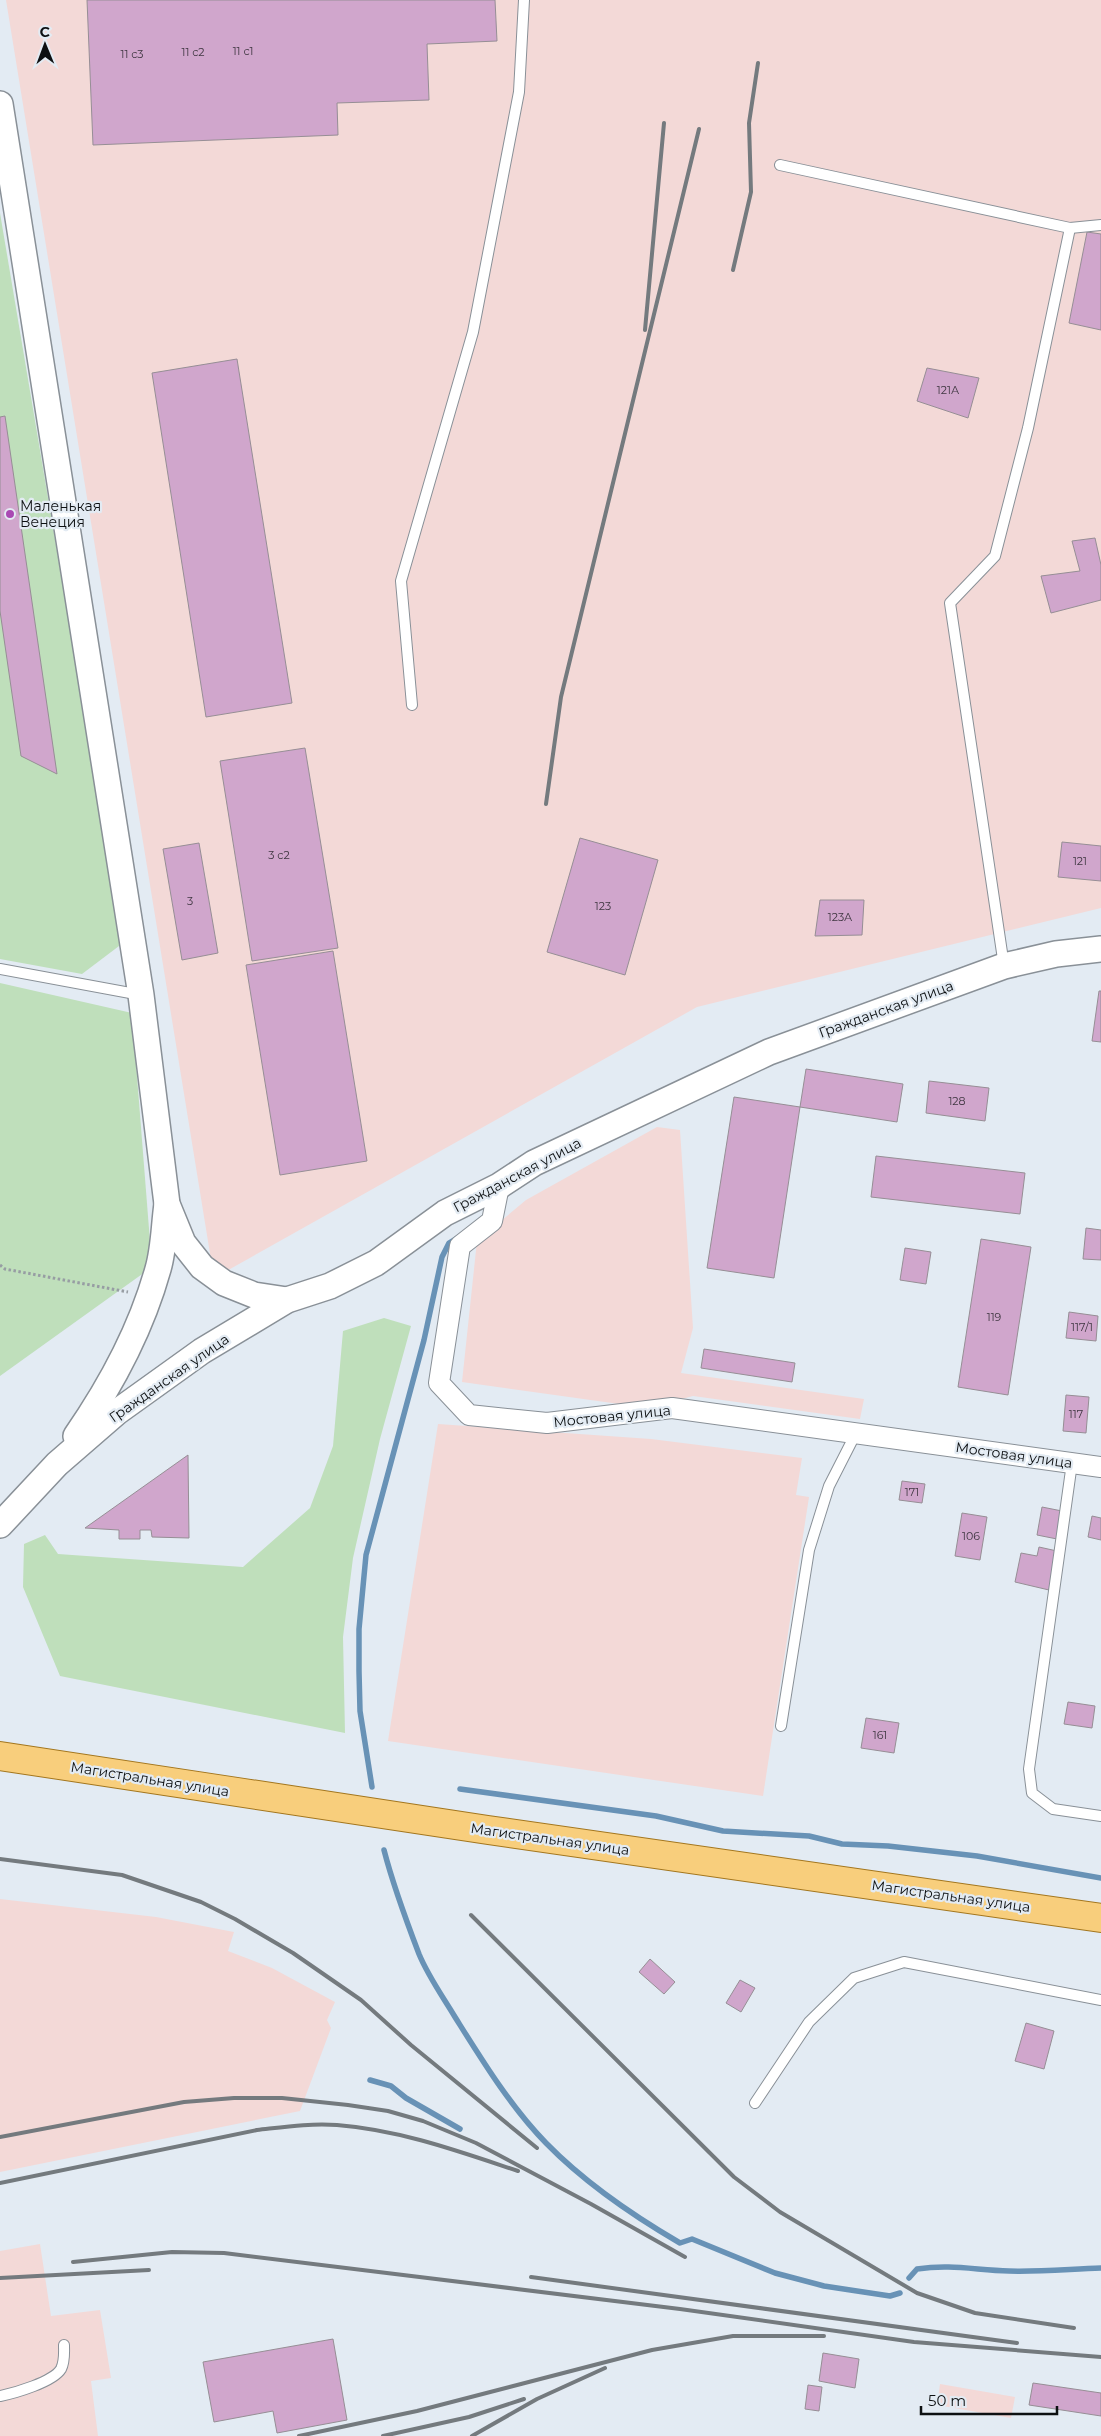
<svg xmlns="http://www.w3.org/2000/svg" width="1101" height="2436" viewBox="0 0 1101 2436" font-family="Montserrat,sans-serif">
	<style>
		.industrial { fill: #f3d9d7 }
		.green { fill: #bfdfbb }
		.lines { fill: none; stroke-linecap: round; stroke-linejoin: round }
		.stream { stroke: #6892b6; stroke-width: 5.5 }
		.building { fill: #d0a6cc; stroke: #968e95 }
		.service-casing { stroke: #899097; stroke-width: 12 }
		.minor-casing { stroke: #899097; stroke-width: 22 }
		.tertiary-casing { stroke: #899097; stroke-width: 28 }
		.primary-casing { stroke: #a3761e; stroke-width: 30 }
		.path { stroke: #979da3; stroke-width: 3; stroke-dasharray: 2.5 2.5; stroke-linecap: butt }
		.service { stroke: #fff; stroke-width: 10 }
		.minor { stroke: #fff; stroke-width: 20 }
		.tertiary { stroke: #fff; stroke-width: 25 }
		.primary { stroke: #f8ce7c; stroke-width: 28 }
		.rail { stroke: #747a7e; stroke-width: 4 }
		.poi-dot { fill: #a94ab3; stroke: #e3ebf3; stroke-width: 2 }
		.labels { text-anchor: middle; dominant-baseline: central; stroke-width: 4.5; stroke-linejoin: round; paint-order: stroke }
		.number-label { font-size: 11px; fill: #3e3640 }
		.poi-label { font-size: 14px; fill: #0d1012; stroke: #e3ebf3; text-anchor: start }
		.street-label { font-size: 14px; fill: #0d1012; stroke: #e3ebf3 }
	</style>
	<rect width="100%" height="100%" fill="#e3ebf3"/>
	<g class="industrial">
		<polygon points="6,0 1101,0 1101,908 697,1007 214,1278"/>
		<polygon points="657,1127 680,1130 693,1328 681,1373 864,1399 860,1419 693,1396 648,1408 462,1382 477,1241 526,1200"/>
		<polygon points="438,1424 651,1439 802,1458 796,1495 809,1497 763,1796 388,1741"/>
		<polygon points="0,1899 156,1917 234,1932 228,1951 272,1968 335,2002 327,2020 331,2028 300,2111 0,2172"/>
		<polygon points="40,2244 51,2316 100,2310 111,2378 91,2381 98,2436 0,2436 0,2251"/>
		<polygon points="940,2384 1015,2397 1011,2418 937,2405"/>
	</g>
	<g class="green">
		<polygon points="0,213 123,943 82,974 0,959"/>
		<polygon points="0,983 132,1013 152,1267 0,1376"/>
		<polygon points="384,1318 411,1326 380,1439 353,1558 343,1637 345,1733 60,1676 23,1587 24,1544 45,1535 58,1554 243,1567 310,1508 333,1446 343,1331"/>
	</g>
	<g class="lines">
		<g class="stream">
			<polyline points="372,1787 360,1711 359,1671 359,1629 366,1555 424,1340 442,1257 449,1243 459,1237"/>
			<polyline points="460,1789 656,1816 723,1831 809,1836 842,1844 888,1846 977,1856 1101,1878"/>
			<path d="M 384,1850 C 393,1885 406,1920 419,1954 C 428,1976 443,1997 455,2017 C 482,2060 510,2106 546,2143 C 585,2183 632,2215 680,2243 L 692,2239 L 775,2273 L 824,2286 L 890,2296 L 900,2293"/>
			<polyline points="370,2080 391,2086 406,2098 460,2129"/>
			<path d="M 909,2278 L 917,2269 C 951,2264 975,2270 1009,2271 C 1039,2272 1070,2269 1101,2268"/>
		</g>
	</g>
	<g class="building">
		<polygon points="87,0 495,0 497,41 427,44 429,100 337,103 338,135 93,145"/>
		<polygon points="1087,232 1101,234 1101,330 1069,323"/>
		<polygon points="237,359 292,703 206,717 152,373"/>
		<polygon points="927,368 979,378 968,418 917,401"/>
		<polygon points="5,416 57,774 21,756 0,611 0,417"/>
		<polygon points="1095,538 1101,565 1101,600 1051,613 1041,576 1080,571 1072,541"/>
		<polygon points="305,748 338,948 252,961 220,761"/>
		<polygon points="580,838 658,860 625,975 547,952"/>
		<polygon points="1062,842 1101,846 1101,881 1058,877"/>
		<polygon points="199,843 218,953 182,960 163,849"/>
		<polygon points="820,900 864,900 862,935 815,936"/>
		<polygon points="333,951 367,1161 280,1175 246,965"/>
		<polygon points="1099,991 1101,991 1101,1042 1092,1041"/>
		<polygon points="806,1069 903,1084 897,1122 800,1107"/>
		<polygon points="929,1081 989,1088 985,1121 926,1113"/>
		<polygon points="734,1097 800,1107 774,1278 707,1268"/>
		<polygon points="876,1156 1025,1173 1020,1214 871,1197"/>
		<polygon points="1086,1228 1101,1230 1101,1260 1083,1259"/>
		<polygon points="981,1239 1031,1247 1008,1395 958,1387"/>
		<polygon points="905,1248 931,1252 926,1284 900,1280"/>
		<polygon points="1069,1312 1098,1316 1096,1341 1066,1338"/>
		<polygon points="704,1349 795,1363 792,1382 701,1368"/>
		<polygon points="1066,1395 1089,1397 1086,1433 1063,1431"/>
		<polygon points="188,1455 189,1538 152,1537 151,1530 140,1530 140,1539 119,1539 119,1530 85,1528"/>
		<polygon points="902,1481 925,1484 922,1503 899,1500"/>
		<polygon points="1042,1507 1062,1511 1057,1539 1037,1535"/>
		<polygon points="962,1513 987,1517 980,1560 955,1556"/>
		<polygon points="1092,1516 1101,1518 1101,1540 1088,1537"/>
		<polygon points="1039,1547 1057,1551 1049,1590 1015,1582 1021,1553 1037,1556"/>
		<polygon points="1068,1702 1095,1706 1092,1728 1064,1724"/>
		<polygon points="866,1718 899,1723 894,1753 861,1748"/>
		<polygon points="650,1959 675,1982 664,1994 639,1972"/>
		<polygon points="740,1980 755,1988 741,2012 726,2003"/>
		<polygon points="1026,2023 1054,2031 1044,2069 1015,2061"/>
		<polygon points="333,2339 347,2420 277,2433 273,2411 214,2422 203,2362"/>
		<polygon points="823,2353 859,2359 855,2388 819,2381"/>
		<polygon points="1033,2383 1101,2393 1101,2416 1029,2405"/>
		<polygon points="808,2385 822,2387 819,2411 805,2409"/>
	</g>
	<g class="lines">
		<g class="service-casing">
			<g id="service">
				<polyline points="780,165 1070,228 1028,428 995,556 950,603 1004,966"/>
				<polyline points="1070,228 1101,225"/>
				<polyline points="412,705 401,581 473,332 519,92 524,0"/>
				<polyline points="0,969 141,995"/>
				<polyline points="1072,1463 1029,1769 1032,1793 1053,1809 1101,1816"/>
				<polyline points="781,1726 809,1550 829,1486 856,1433"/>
				<polyline points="755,2103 809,2022 854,1978 904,1962 1101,2000"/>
				<path d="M 0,2396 C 15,2393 53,2382 61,2369 C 65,2361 64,2353 64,2345"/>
			</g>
		</g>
		<g class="minor-casing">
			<polyline id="minor" points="499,1186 492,1221 460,1246 439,1383 469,1415 547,1423 672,1408 1101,1467"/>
		</g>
		<g class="tertiary-casing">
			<g id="tertiary">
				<polyline points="0,104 141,995 167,1204 183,1243 202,1267 224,1283 254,1295 287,1300"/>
				<path d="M 76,1436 C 112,1384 141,1330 158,1269 C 164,1249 164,1225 167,1204"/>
				<polyline points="0,1525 57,1464 117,1412 202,1351 287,1300 330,1286 376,1263 445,1213 499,1186 534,1163 769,1052 1004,966 1056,954 1101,949"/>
			</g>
		</g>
		<g class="primary-casing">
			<polyline id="primary" points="0,1756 488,1830 1101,1918"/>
		</g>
		<polyline class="path" points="0,1265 5,1269 128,1292"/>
		<use href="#service" class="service"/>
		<use href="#minor" class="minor"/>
		<use href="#tertiary" class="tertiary"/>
		<use href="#primary" class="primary"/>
		<g class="rail">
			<polyline points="733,270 751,192 749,123 758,63"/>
			<polyline points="645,330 664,123"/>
			<polyline points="546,804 561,697 699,129"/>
			<polyline points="0,1859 122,1875 201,1902 235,1919 293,1953 361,2000 411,2045 537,2148"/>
			<polyline points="471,1915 734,2177 780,2212 917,2293 975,2313 1074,2328"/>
			<polyline points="0,2137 184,2102 234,2098 282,2098 348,2105 388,2111 423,2121 476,2143 591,2204 685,2257"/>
			<path d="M 0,2183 L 257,2130 C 284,2127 310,2123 337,2125 C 400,2130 458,2151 518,2171"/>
			<polyline points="73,2262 172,2252 224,2253 680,2309 914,2342 1101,2357"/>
			<polyline points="531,2277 1017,2343"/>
			<polyline points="0,2278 149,2270"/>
			<polyline points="299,2436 417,2411 652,2350 733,2336 824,2336"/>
			<polyline points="383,2436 469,2417 524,2399"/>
			<polyline points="472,2436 537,2399 605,2368"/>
		</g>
	</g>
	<circle class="poi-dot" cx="10" cy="514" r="5"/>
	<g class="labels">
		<g class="number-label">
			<text x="243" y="51">11 с1</text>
			<text x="193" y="52">11 с2</text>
			<text x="132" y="54">11 с3</text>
			<text x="948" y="390">121А</text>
			<text x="279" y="855">3 с2</text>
			<text x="1080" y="861">121</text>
			<text x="190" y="901">3</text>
			<text x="603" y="906">123</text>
			<text x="840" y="917">123А</text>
			<text x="957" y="1101">128</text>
			<text x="994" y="1317">119</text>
			<text x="1082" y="1327">117/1</text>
			<text x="1076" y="1414">117</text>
			<text x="912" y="1492">171</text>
			<text x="971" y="1536">106</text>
			<text x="880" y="1735">161</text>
		</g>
		<g class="poi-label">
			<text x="20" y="506">Маленькая<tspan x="20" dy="16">Венеция</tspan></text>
		</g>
		<g class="street-label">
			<text transform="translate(886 1009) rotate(-20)">Гражданская улица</text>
			<text transform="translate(517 1175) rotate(-28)">Гражданская улица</text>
			<text transform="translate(169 1378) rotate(-35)">Гражданская улица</text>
			<text transform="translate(612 1416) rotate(-6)">Мостовая улица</text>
			<text transform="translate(1014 1455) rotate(8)">Мостовая улица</text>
			<text transform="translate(150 1779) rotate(9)">Магистральная улица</text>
			<text transform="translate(550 1839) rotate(8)">Магистральная улица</text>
			<text transform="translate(951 1896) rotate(8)">Магистральная улица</text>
		</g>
	</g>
	<g transform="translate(45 45) rotate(359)" stroke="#e3ebf3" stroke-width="4" paint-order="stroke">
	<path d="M0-4L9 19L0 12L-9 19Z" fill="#0d1012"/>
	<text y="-8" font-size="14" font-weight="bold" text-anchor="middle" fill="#0d1012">С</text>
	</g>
	<path d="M921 2406v8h136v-8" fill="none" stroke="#0d1012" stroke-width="2.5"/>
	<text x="928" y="2406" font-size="15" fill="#0d1012" stroke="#e3ebf3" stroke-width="4" paint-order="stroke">50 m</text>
</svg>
